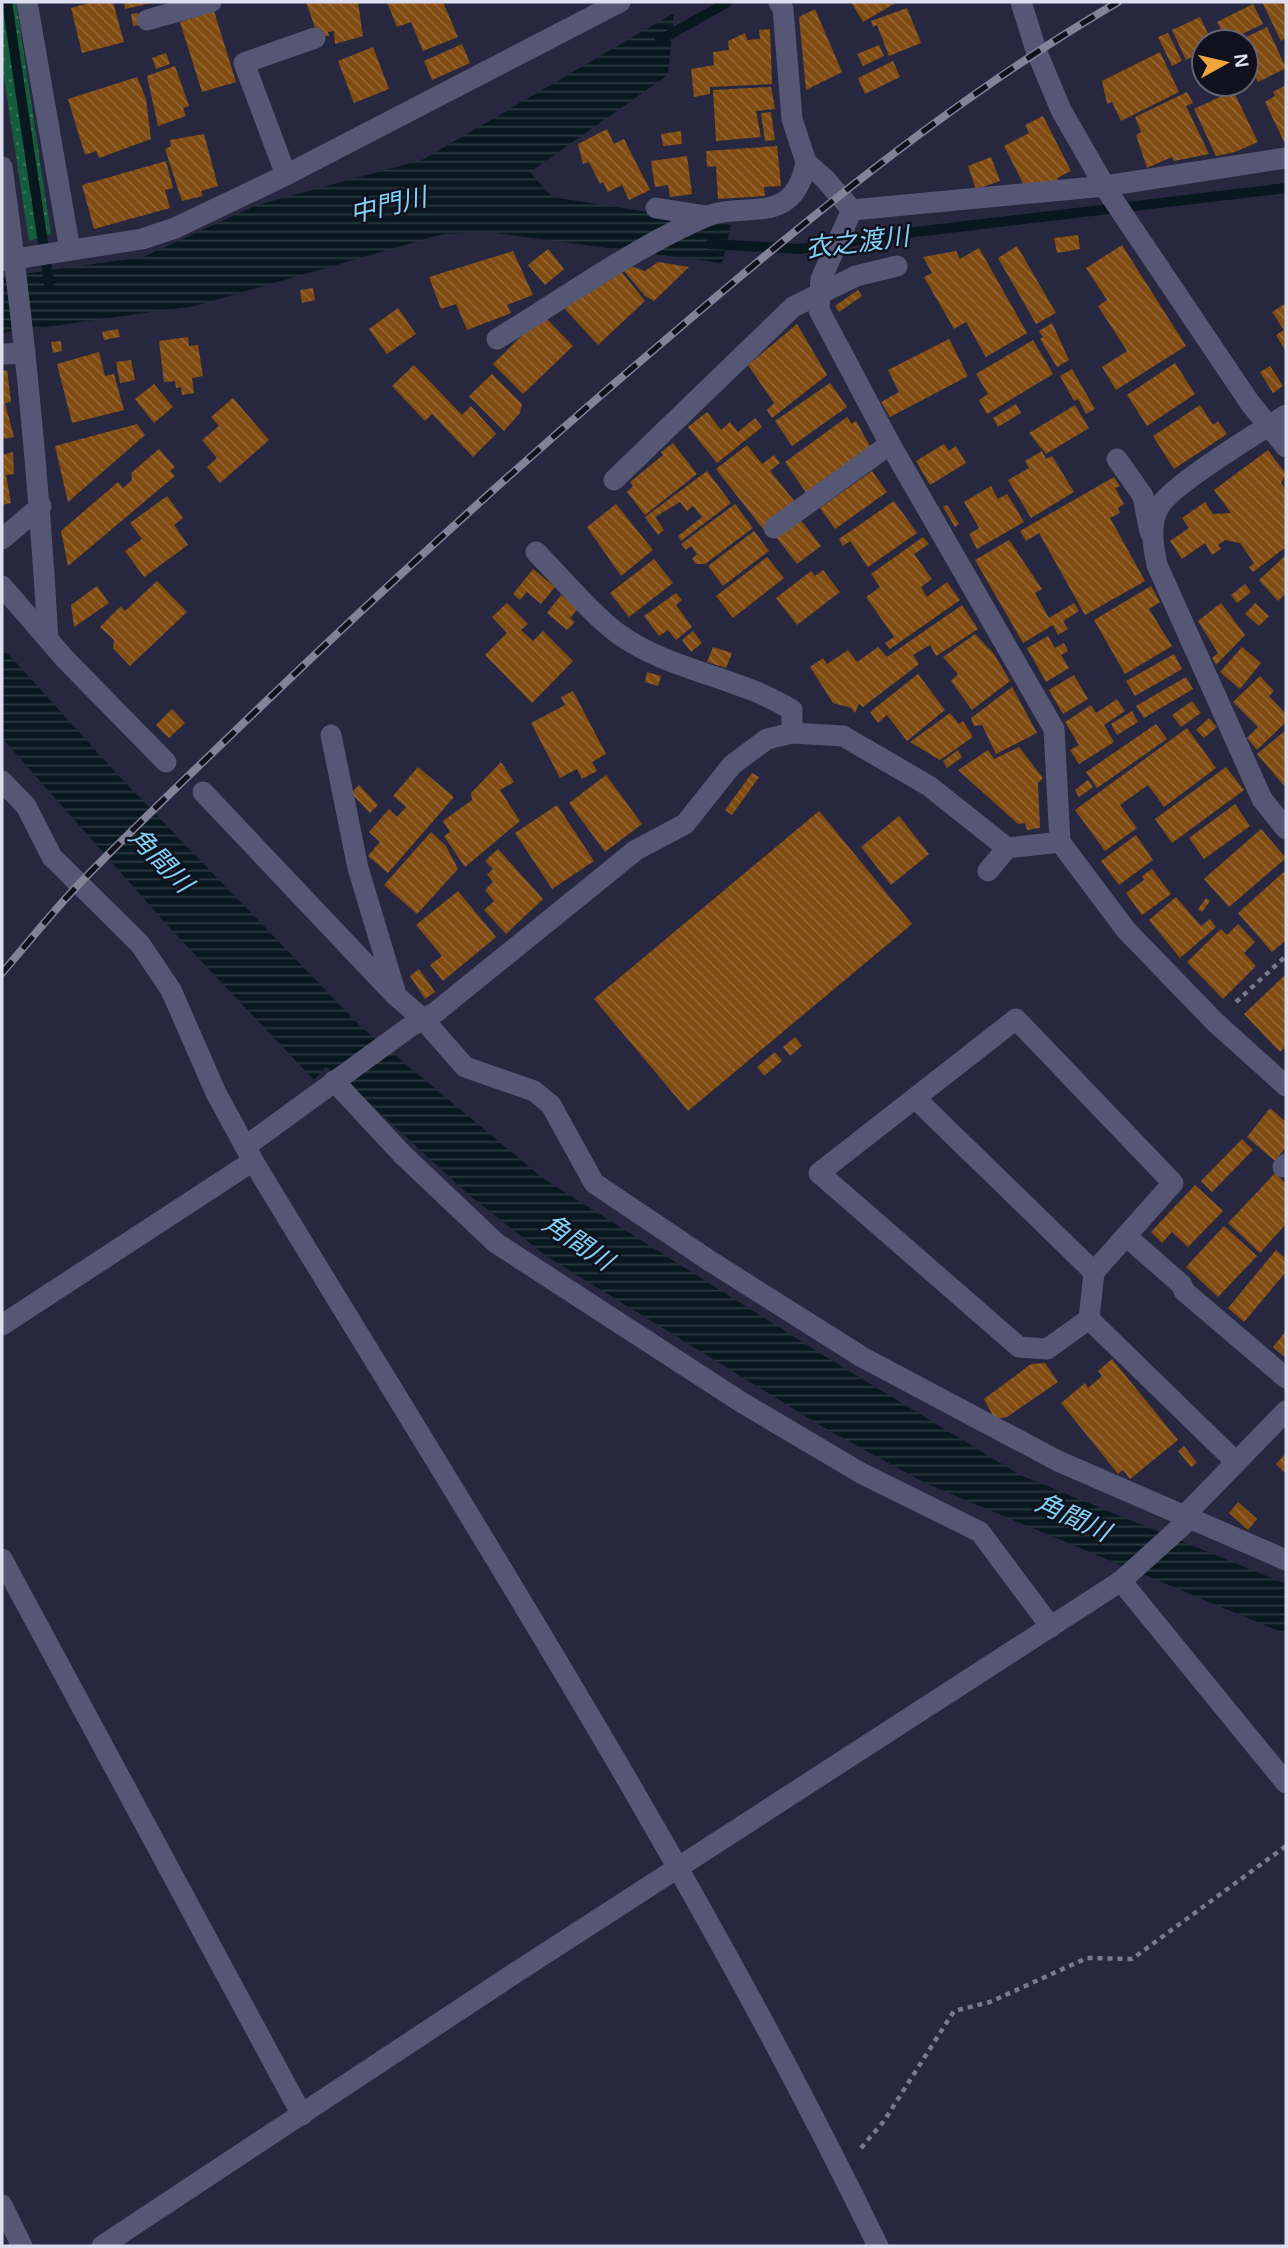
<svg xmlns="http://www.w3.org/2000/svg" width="1288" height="2248" viewBox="0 0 1288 2248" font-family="Arial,'Noto Sans JP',sans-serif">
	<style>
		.park { fill: url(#park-dots) }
		.water { fill: url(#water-rules) }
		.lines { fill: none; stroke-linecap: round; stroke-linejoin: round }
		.stream { stroke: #09181f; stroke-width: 10 }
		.building { fill: url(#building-back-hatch) }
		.path { stroke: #797a8f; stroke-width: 4.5; stroke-dasharray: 5 5; stroke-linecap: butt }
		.minor { stroke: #565774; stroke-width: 21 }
		.rail-casing { stroke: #828398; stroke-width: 8 }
		.rail { stroke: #11111d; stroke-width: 5; stroke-dasharray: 16; stroke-linecap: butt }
		.labels { text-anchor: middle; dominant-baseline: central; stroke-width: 5; stroke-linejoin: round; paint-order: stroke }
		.water-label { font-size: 26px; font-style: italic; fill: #82d0f4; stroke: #11111d }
	</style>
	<defs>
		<pattern id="park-dots" width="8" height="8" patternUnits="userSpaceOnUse" patternTransform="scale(1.75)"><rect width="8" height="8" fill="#145d3c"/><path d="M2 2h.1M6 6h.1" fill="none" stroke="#367458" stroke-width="1.8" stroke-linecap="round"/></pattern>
		<pattern id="water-rules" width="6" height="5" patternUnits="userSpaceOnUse" patternTransform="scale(1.75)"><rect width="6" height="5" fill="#09181f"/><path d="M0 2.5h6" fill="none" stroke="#2c3940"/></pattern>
		<pattern id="building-back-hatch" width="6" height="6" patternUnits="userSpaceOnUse" patternTransform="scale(1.75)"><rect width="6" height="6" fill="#814c11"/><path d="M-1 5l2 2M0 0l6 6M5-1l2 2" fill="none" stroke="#926534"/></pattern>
	</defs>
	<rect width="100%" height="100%" fill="#272740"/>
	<polygon class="park" points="2,2 16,2 51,234 29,241 2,65"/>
	<g class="water">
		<polygon points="674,13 668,75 530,172 552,197 731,225 722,263 488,232 443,234 195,306 2,333 2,277 143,257 257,205 422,160"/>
		<polygon points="2,647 117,774 361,1027 544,1179 826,1357 1020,1475 1286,1584 1286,1634 927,1484 828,1430 546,1256 468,1194 340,1076 326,1067 314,1080 168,926 2,738"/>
	</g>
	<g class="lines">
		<g class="stream">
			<polyline points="7,2 49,283"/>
			<polyline points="660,40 728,2"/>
			<polyline points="711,244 800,249 907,233 1286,188"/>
		</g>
	</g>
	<g class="building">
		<polygon points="93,2 113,2 124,42 82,53 71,8"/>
		<polygon points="124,2 151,2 151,3 125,9"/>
		<polygon points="306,2 358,2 363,36 335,44 334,31 328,32 329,36 318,36"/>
		<polygon points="387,2 443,2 458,37 423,51 411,22 397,27"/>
		<polygon points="851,2 897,2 863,22"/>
		<polygon points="1262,2 1286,2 1286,38 1281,41"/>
		<polygon points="1253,4 1263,24 1232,39 1233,42 1227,42 1217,22"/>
		<polygon points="907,8 921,43 889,56 877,25 873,27 871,21"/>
		<polygon points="815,9 842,72 806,90 799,17"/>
		<polygon points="214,11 236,82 202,92 180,22"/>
		<polygon points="138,13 140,25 133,26 131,14"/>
		<polygon points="1200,17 1212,42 1204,42 1204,51 1186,60 1172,30"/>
		<polygon points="1267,27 1286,68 1258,82 1246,57 1246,42 1236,42"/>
		<polygon points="770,29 772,84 710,87 710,94 694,97 691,69 714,65 713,52 729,50 728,41 745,33 747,40 760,39 759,30"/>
		<polygon points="1168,33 1182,61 1172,66 1158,37"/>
		<polygon points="462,44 470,63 432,80 424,61"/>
		<polygon points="879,45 884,56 863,66 857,54"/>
		<polygon points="373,47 389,89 354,103 338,61"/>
		<polygon points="1160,52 1179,92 1121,121 1112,102 1107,104 1102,81"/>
		<polygon points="166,53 170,64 156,69 152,58"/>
		<polygon points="893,61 900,77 865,94 858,78"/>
		<polygon points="175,66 189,106 183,108 186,116 158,126 147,76"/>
		<polygon points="137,77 146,99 151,139 99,158 96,151 85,155 68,99"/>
		<polygon points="1217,84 1230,84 1258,142 1235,152 1216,156 1194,109 1222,96"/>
		<polygon points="1286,85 1286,146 1265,102 1275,96 1273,92"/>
		<polygon points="771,87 775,109 756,111 761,137 716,141 713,90"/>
		<polygon points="1187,92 1193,103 1186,106 1209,154 1174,161 1172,157 1147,168 1136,135 1141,132 1135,117"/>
		<polygon points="771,112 775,140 765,141 761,113"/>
		<polygon points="1043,116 1071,171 1057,178 1060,182 1025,187 1004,146 1029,133 1025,125"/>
		<polygon points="607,129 614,144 624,139 650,190 629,200 622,185 608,192 603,182 600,184 589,162 583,164 578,144"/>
		<polygon points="681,131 682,144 663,146 661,134"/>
		<polygon points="204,134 218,186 201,191 203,196 182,201 165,149 171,146 170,140"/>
		<polygon points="777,146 781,186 764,187 765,196 718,199 716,166 707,167 706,151"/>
		<polygon points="687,156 692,194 670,197 668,185 655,187 651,161"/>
		<polygon points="991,157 1000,181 976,189 968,166"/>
		<polygon points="166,161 173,188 165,190 170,208 94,229 82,185"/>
		<polygon points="1078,235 1080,249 1057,253 1054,238"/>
		<polygon points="1122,245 1186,346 1116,390 1102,367 1127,351 1098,306 1107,300 1086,268"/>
		<polygon points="1017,246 1056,313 1036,324 998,258"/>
		<polygon points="979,248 1027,333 986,357 966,322 954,329 924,277 932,273 923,257 956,251 960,259"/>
		<polygon points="548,249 564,269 545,285 528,265"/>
		<polygon points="513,251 533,295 507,305 511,313 467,330 456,304 441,309 429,277"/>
		<polygon points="658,262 689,267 654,301 645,296 624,271 630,266 645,271"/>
		<polygon points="616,265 645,301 598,345 564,308"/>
		<polygon points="313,288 315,300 302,303 300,290"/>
		<polygon points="858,290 862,296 839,312 835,306"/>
		<polygon points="1286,303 1286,352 1276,335 1284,330 1272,312"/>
		<polygon points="398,308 416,334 387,354 369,329"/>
		<polygon points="543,315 573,346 523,394 493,364"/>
		<polygon points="1052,323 1069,360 1057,367 1040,339 1043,337 1039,331"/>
		<polygon points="797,324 827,375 772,418 767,410 774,403 748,365"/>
		<polygon points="118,329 120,337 104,340 102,332"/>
		<polygon points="188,337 189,346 198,345 203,376 192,378 194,393 182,395 181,387 176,388 175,381 164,382 159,341"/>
		<polygon points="949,339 968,376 890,417 881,402 899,392 888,370"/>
		<polygon points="1033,340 1053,374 987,414 979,400 988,394 976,374"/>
		<polygon points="61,341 62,351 53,353 51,342"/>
		<polygon points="99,352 105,376 114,374 124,410 72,423 57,364"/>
		<polygon points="131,360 135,380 120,383 116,362"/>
		<polygon points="1175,363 1195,394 1147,426 1127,395"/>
		<polygon points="414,365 462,415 471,406 496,434 473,457 432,414 425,421 392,386"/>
		<polygon points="1270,366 1283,386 1273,393 1260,372"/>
		<polygon points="1072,369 1095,409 1086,414 1078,399 1074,401 1060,376"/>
		<polygon points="7,370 11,402 5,403 14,437 2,439 2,371"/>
		<polygon points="492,374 522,404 520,413 504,431 469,396"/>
		<polygon points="830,383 847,407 792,446 775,421"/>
		<polygon points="154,384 173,407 154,423 135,399"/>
		<polygon points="233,398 269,440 220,483 207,467 217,458 202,440 219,426 211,417"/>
		<polygon points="1016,404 1021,413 998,427 993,418"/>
		<polygon points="1075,405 1089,428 1046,454 1029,433"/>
		<polygon points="1200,405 1213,425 1218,421 1227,434 1174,469 1153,436"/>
		<polygon points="707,412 721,430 730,422 738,432 755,418 762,427 717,463 688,427"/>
		<polygon points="847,417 852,424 856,421 871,448 807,494 785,462"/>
		<polygon points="137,424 145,435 68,502 55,446"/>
		<polygon points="673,443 697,474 645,515 627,492 633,486 630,482 663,455 661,452"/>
		<polygon points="944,444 949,451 956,446 966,463 930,485 916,461"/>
		<polygon points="747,445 762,464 774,455 780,463 770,471 796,503 763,529 716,469"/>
		<polygon points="159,449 175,467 170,471 175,476 68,566 61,531 118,482 123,488 132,480 131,473"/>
		<polygon points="1268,450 1286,474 1281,483 1286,490 1286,547 1253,572 1249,567 1254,563 1240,543 1225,540 1218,545 1221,549 1212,555 1205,543 1182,559 1170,541 1189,528 1182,518 1205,502 1213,514 1231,513 1214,490"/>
		<polygon points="1042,451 1046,459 1052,456 1074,492 1031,518 1008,480 1029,468 1025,461"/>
		<polygon points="13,452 14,474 6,475 11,503 2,505 2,455"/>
		<polygon points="707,471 731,503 681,541 678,536 702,517 693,506 687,511 680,502 655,517 664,530 658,535 645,517"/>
		<polygon points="872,471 887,492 835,529 820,508"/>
		<polygon points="1114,477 1120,486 1115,488 1124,504 1118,508 1120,513 1110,518 1145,581 1085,615 1039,533 1026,541 1020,531"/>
		<polygon points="991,486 998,499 1007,494 1024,522 977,549 969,534 979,528 964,502"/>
		<polygon points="167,496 183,518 174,525 188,545 144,577 125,551 142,539 130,523"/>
		<polygon points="894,501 917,533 868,567 850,541 843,546 839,539"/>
		<polygon points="616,504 653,550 621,576 587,527"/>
		<polygon points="735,504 753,528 705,564 696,564 692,559 697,554 691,546 686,550 681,544"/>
		<polygon points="947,505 959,524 955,527 943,507"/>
		<polygon points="800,519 821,546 797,564 776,537"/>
		<polygon points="754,531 769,551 723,586 708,566"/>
		<polygon points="923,537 929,544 914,554 932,579 921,587 927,597 947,582 960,600 890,649 885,643 894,637 866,597 880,587 871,574"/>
		<polygon points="1009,540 1042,589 1035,593 1049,618 1074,603 1079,611 1063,621 1068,629 1058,635 1053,625 1023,643 975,560"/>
		<polygon points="1286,555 1286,593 1278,601 1259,580"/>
		<polygon points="767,557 784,578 733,618 716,596"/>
		<polygon points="654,559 673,583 629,617 610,593"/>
		<polygon points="533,569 555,587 541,604 527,592 520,600 513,594"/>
		<polygon points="823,570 840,592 797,625 776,598 811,571 815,576"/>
		<polygon points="157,581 187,612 130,666 113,648 114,640 100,627 121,606 125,611"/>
		<polygon points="1245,584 1251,592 1237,603 1231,595"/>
		<polygon points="97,586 109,603 74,627 71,605"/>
		<polygon points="1151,586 1160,602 1149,609 1172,646 1125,674 1094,620"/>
		<polygon points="676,593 682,600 676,605 692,627 676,640 668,630 659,636 644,616"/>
		<polygon points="561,595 578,609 570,618 575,622 567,630 547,613"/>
		<polygon points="507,603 528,624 521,630 533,641 543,631 573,661 532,703 485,655 507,633 492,617"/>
		<polygon points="1221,603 1245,635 1216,665 1212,658 1218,653 1198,621"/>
		<polygon points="1255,603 1269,616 1259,626 1245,614"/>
		<polygon points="962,605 978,629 936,656 930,645 913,655 919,664 863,707 859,704 855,713 851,708 833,703 810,667 823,658 827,664 848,650 857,662 878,647 887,657"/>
		<polygon points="693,631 702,643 691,652 682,640"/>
		<polygon points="975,634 994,654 1010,681 972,710 951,681 958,674 943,657"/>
		<polygon points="1048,636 1055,648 1064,643 1068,651 1061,655 1069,668 1046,682 1027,648"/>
		<polygon points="713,647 732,653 726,668 707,662"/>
		<polygon points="1242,647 1261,663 1240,689 1220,672"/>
		<polygon points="1174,654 1182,669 1135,696 1126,681"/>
		<polygon points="647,672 661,676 658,686 645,682"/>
		<polygon points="918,674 945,710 907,741 887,715 878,723 870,712"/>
		<polygon points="1074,675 1088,699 1063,714 1049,690"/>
		<polygon points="1260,676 1274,691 1269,696 1286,714 1286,722 1257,750 1247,738 1258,727 1233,702"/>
		<polygon points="1186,677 1193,689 1144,718 1136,706"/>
		<polygon points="1012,687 1037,733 996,754 982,725 974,726 971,718"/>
		<polygon points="573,691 606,754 592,762 597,771 582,779 577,769 560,778 531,723 565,705 561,697"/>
		<polygon points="1117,699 1125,711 1104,725 1114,742 1079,764 1070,750 1079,745 1065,722 1091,705 1096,713"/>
		<polygon points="1192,701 1201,713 1181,727 1172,715"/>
		<polygon points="172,709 185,723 169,738 156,725"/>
		<polygon points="1132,711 1138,722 1117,735 1111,724"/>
		<polygon points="950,713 959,724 963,721 973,737 940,760 910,742"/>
		<polygon points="1209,718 1217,727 1204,738 1196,730"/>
		<polygon points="1156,724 1167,739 1097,788 1086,772"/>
		<polygon points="1187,728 1216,768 1164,807 1148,785 1120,805 1137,828 1105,851 1075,810"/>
		<polygon points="1286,730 1286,788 1257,754"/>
		<polygon points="1019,747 1043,778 1038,783 1040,828 1027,830 1025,823 1018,824 958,770 988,750 994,759"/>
		<polygon points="958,750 962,757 947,768 943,761"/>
		<polygon points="501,762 514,782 500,790 520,821 465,867 444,836 450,832 443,821 472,800 471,793"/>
		<polygon points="418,767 454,797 388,873 368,856 380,842 369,832 389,809 397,817 406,807 393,796"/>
		<polygon points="1226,767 1244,790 1172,843 1155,819"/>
		<polygon points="752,773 759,777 732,815 725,810"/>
		<polygon points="606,775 642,824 605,852 569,803"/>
		<polygon points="1088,780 1093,787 1079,797 1075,790"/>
		<polygon points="359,785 378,805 370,813 351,793"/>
		<polygon points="1235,804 1250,826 1204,859 1189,838"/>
		<polygon points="557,805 594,861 552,889 515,833"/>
		<polygon points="819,811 912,924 688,1111 594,999"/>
		<polygon points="899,816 929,854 891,885 861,847"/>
		<polygon points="1261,829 1286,858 1229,907 1204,879"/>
		<polygon points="431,832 446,846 458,869 417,914 384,885"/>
		<polygon points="1136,835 1153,860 1119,885 1101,861"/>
		<polygon points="498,849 543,899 506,934 484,910 494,901 485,890 493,882 487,874 493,869 485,861"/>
		<polygon points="1152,869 1171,894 1142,915 1126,893 1144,880 1142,876"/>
		<polygon points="1286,870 1286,940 1272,952 1238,913"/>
		<polygon points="458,891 496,937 443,981 430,965 442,956 416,925"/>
		<polygon points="1176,897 1201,926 1210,919 1216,927 1180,958 1149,920"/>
		<polygon points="1206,898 1210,901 1202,912 1198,909"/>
		<polygon points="1238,924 1255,942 1244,953 1256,966 1223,999 1187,962 1221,929 1227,935"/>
		<polygon points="419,969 435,992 425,999 410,976"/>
		<polygon points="1286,974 1286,1046 1280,1052 1244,1014"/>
		<polygon points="795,1037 802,1046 790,1056 783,1047"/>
		<polygon points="775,1052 782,1061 764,1076 757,1067"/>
		<polygon points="1270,1108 1286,1122 1286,1147 1275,1161 1247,1137"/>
		<polygon points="1242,1139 1253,1150 1212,1192 1201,1181"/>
		<polygon points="1275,1173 1286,1184 1286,1224 1260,1253 1228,1223"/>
		<polygon points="1195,1185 1223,1211 1188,1247 1172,1232 1162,1243 1151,1232"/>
		<polygon points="1224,1226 1257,1256 1218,1297 1186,1267"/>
		<polygon points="1276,1250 1286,1259 1286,1272 1244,1322 1228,1308"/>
		<polygon points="1286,1331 1286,1358 1273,1347"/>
		<polygon points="1112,1359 1178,1440 1130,1479 1123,1470 1118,1474 1061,1403 1085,1383 1088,1388 1102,1376 1098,1371"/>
		<polygon points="1045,1363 1058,1382 1007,1417 995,1419 984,1399 1031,1364"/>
		<polygon points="1184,1446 1197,1463 1191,1467 1178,1451"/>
		<polygon points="1286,1453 1286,1474 1276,1464"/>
		<polygon points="1238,1502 1257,1519 1248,1530 1229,1513"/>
	</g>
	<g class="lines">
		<g class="path">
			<polyline points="1236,1002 1286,956"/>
			<polyline points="861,2148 884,2121 954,2011 990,2002 1087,1958 1132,1959 1286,1846"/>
		</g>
		<g class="minor">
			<polyline points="27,2 70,250"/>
			<polyline points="779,2 783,9 792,119 806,162 825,179 852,210 1105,186 1286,158"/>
			<polyline points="1021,2 1036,50 1061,110 1108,192 1250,403 1286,447"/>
			<polyline points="147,20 211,2"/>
			<path d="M 2,167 C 24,324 39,481 48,639"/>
			<polyline points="286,175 244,63 315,38"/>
			<polyline points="656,208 706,216"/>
			<polyline points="852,210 821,279 819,310 890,444 1054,729 1060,842 1126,930 1215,1022 1286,1086"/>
			<polyline points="2,261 142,239 175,228 286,175 620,2"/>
			<path d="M 497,339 C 563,299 635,247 705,217 C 744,200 794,229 806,162"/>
			<polyline points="2,354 25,353"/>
			<path d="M 1286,415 C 1262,430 1171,485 1159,507 C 1149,526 1153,545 1157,565 L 1262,799 L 1286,829"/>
			<polyline points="1117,459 1143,496 1150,532"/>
			<polyline points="614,480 793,307 856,276 897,266"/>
			<polyline points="774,528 890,444"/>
			<polyline points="2,539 41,506"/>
			<path d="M 536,552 C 559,575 594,617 620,635 C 671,671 739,677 792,710 L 792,733"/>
			<polyline points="2,586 65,659 166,762"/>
			<polyline points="331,735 358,868 395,991"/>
			<path d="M 2,781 L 26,806 L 52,857 L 140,944 L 171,990 L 216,1093 L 253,1161 C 469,1518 696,1870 878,2246"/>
			<polyline points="203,792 395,995 423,1019 465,1067 534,1091 551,1105 594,1183 710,1261 862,1357 1058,1461 1286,1560"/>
			<polyline points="988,871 1007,848"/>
			<polyline points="334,1081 403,1155 496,1243 741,1402 861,1473 980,1532 1051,1627"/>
			<polyline points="915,1098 1094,1272"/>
			<polyline points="246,1146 411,1026 436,1012 636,850 685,824 732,765 767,739 792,733 843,736 929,786 1007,848 1060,842"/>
			<polyline points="1283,1167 1286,1164"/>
			<polyline points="1126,1236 1182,1285 1184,1291 1286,1378"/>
			<polyline points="1089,1319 1047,1349 1019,1347 819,1173 1016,1019 1173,1183 1094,1272 1089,1319 1236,1462"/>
			<polyline points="2,1325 253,1161"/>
			<polyline points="2,1559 302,2115"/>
			<polyline points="1121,1581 1286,1783"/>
			<polyline points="2,2205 22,2246"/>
			<polyline points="102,2246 515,1973 1121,1581 1183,1525 1186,1514 1286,1411"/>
		</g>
		<g class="rail-casing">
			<path id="rail" d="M 2,973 C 28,943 53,911 80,883 C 137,824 197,768 256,711 C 371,600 488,493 608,389 C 770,250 933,110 1118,2"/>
		</g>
		<use href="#rail" class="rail"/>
	</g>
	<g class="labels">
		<g class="water-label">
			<text transform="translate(388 205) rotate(-13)">中門川</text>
			<text transform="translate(857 242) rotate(-7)">衣之渡川</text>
			<text transform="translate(161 860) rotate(46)">角間川</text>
			<text transform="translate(578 1242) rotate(34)">角間川</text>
			<text transform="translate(1073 1517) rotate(25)">角間川</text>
		</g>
	</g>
	<rect width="1288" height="2248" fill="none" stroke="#dddeef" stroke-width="7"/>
	<g transform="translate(1225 63) rotate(82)"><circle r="33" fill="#11111d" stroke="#636371" stroke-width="2"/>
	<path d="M0-5L12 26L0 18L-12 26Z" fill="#f0a63f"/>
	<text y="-10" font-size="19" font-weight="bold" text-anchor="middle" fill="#dddeef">N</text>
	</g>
</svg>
